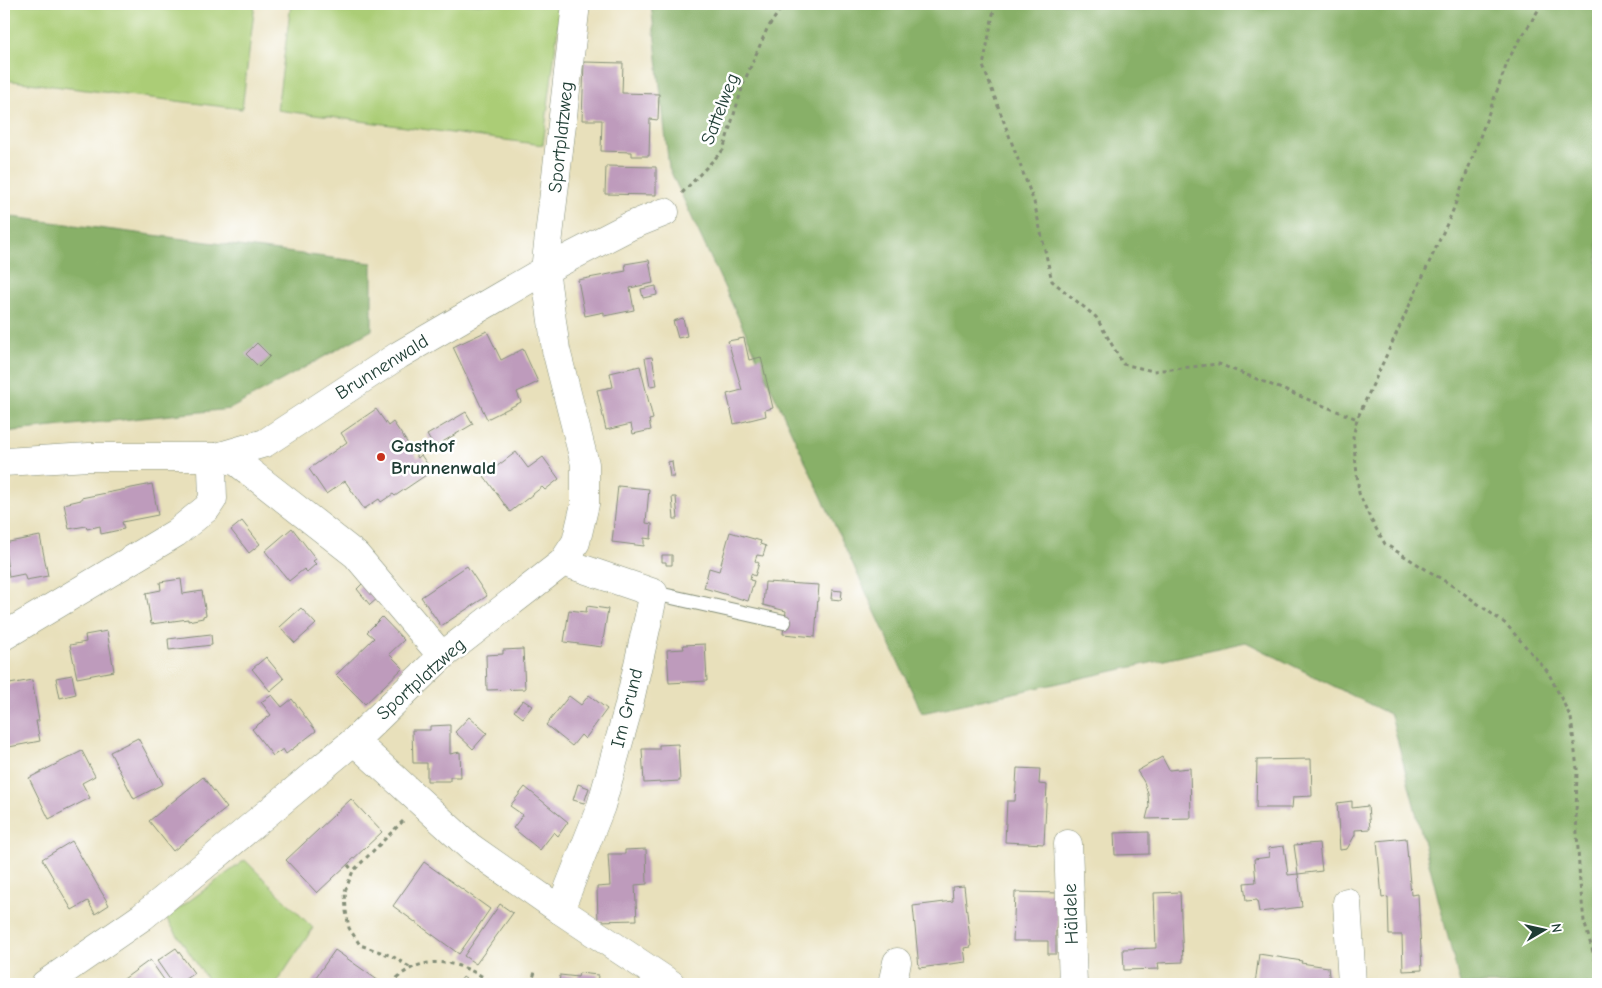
<svg xmlns="http://www.w3.org/2000/svg" width="1602" height="988" viewBox="0 0 1602 988" font-family="'Comic Neue',sans-serif">
	<style>
		.green { fill: #abcd76; stroke: #658555 }
		.forest { fill: #88b067; stroke: #54764e }
		.building { fill: #be9bbc }
		.lines { fill: none; stroke-linecap: round; stroke-linejoin: round }
		.service-casing { stroke: #848e78; stroke-width: 16 }
		.minor-casing { stroke: #848e78; stroke-width: 29 }
		.path { stroke: #848e78; stroke-width: 3; stroke-dasharray: 4 4; stroke-linecap: butt }
		.service { stroke: #fff; stroke-width: 14 }
		.minor { stroke: #fff; stroke-width: 28 }
		.poi-dot { fill: #c8321e; stroke: #fff; stroke-width: 2 }
		.labels { text-anchor: middle; dominant-baseline: central; stroke-width: 5; stroke-linejoin: round; paint-order: stroke }
		.street-label { font-size: 19px; fill: #1f3d34; stroke: #fff }
		.poi-label { font-size: 19px; font-weight: bold; fill: #1f3d34; stroke: #fff; text-anchor: start }
	</style>
	<rect width="100%" height="100%" fill="#fff"/>
	<filter id="ink" filterUnits="userSpaceOnUse"><feTurbulence type="fractalNoise" baseFrequency=".02" numOctaves="2"/><feDisplacementMap in="SourceGraphic" scale="10" xChannelSelector="R" yChannelSelector="G"/><feConvolveMatrix kernelMatrix="1 2 1 2 8 2 1 2 1" color-interpolation-filters="sRGB"/></filter>
	<filter id="wash" filterUnits="userSpaceOnUse"><feTurbulence type="fractalNoise" baseFrequency=".0096" numOctaves="4" result="noise"/><feDisplacementMap in="SourceGraphic" scale="20" xChannelSelector="R" yChannelSelector="G"/><feGaussianBlur stdDeviation="1.12" result="paint"/><feColorMatrix in="noise" values="0 0 0 0 0 0 0 0 0 0 0 0 0 0 0 0 0 1.4 0 .05"/><feComposite in="paint" operator="in"/></filter>
	<g filter="url(#wash)">
		<rect width="100%" height="100%" fill="#e8e0bb"/>
		<g class="green">
			<polygon points="4,4 255,4 242,109 4,80"/>
			<polygon points="291,4 561,4 543,145 277,110"/>
			<polygon points="245,860 313,928 276,984 206,984 209,982 166,918"/>
		</g>
		<g class="forest">
			<polygon points="651,4 1598,4 1598,984 1460,984 1391,715 1246,642 922,713 669,168"/>
			<polygon points="4,216 372,263 372,330 230,409 4,432"/>
		</g>
		<g id="blocks">
			<g class="building">
				<polygon points="584,62 623,63 622,93 659,94 658,120 650,119 649,156 632,156 632,152 601,151 602,120 582,120"/>
				<polygon points="606,166 656,167 656,195 605,194"/>
				<polygon points="649,260 653,283 630,288 634,310 604,316 604,312 585,316 578,280 626,271 625,264"/>
				<polygon points="656,286 657,295 643,298 641,289"/>
				<polygon points="683,318 687,336 678,338 673,321"/>
				<polygon points="487,331 501,360 523,349 538,382 517,392 521,402 487,419 453,347"/>
				<polygon points="744,338 749,360 761,357 773,408 765,410 766,416 734,424 727,394 742,390 728,341"/>
				<polygon points="257,343 270,356 259,367 246,354"/>
				<polygon points="652,357 657,385 650,386 645,358"/>
				<polygon points="640,366 653,419 649,420 651,430 633,434 631,424 606,430 597,390 613,387 610,373"/>
				<polygon points="376,409 388,426 393,422 418,458 421,455 432,471 395,496 393,494 381,502 379,499 364,509 345,481 326,494 309,469 347,442 341,433"/>
				<polygon points="466,412 473,424 434,447 427,435"/>
				<polygon points="516,452 528,468 543,457 559,479 545,490 542,487 510,512 484,476"/>
				<polygon points="672,461 674,477 670,477 668,462"/>
				<polygon points="152,484 158,515 122,522 124,529 101,534 100,526 87,529 86,526 69,529 64,504 81,500 81,498"/>
				<polygon points="618,486 649,489 646,523 652,524 651,539 644,538 644,546 612,542"/>
				<polygon points="672,497 676,497 678,519 674,519"/>
				<polygon points="242,521 260,544 249,553 231,530"/>
				<polygon points="292,528 316,559 313,561 316,564 307,572 304,569 289,581 265,551"/>
				<polygon points="730,532 761,541 760,544 766,546 763,556 757,555 755,561 759,563 755,576 751,574 750,580 754,581 748,601 704,588 709,568 719,571"/>
				<polygon points="40,536 48,576 26,580 24,574 9,577 4,543"/>
				<polygon points="662,555 672,555 672,565 666,565 666,562 662,562"/>
				<polygon points="467,566 487,596 441,626 421,597"/>
				<polygon points="181,579 183,594 202,591 206,615 203,616 203,618 188,621 188,619 151,624 146,593 161,590 160,582"/>
				<polygon points="365,581 379,597 370,605 357,589"/>
				<polygon points="765,582 819,585 815,637 783,634 786,611 763,605"/>
				<polygon points="832,590 842,591 841,600 831,599"/>
				<polygon points="587,606 608,609 602,647 564,642 569,610 586,612"/>
				<polygon points="301,608 316,624 295,643 280,627"/>
				<polygon points="382,617 404,640 389,654 403,668 365,704 336,675 374,638 367,632"/>
				<polygon points="107,631 114,671 77,678 70,645 86,642 85,635"/>
				<polygon points="211,634 212,645 169,650 168,639"/>
				<polygon points="705,644 707,681 669,683 667,650 684,649 683,645"/>
				<polygon points="523,649 525,689 487,690 486,655 503,654 503,650"/>
				<polygon points="266,657 284,679 270,691 252,669"/>
				<polygon points="72,675 76,694 60,698 56,678"/>
				<polygon points="32,680 39,721 36,721 40,741 4,748 4,685"/>
				<polygon points="272,695 282,707 292,699 316,731 286,754 283,749 273,756 252,729 271,715 261,702"/>
				<polygon points="589,695 607,709 585,739 581,735 572,746 546,725 569,696 581,705"/>
				<polygon points="523,700 532,706 523,718 514,711"/>
				<polygon points="469,717 487,733 473,749 455,732"/>
				<polygon points="450,725 450,754 460,752 461,777 450,777 450,781 427,781 427,763 413,763 412,730 430,730 430,726"/>
				<polygon points="138,738 163,784 134,799 110,752"/>
				<polygon points="678,744 680,781 644,783 642,749 659,749 659,745"/>
				<polygon points="82,751 95,776 82,783 90,798 49,819 29,778"/>
				<polygon points="1162,757 1169,770 1190,768 1191,818 1146,819 1149,807 1148,794 1144,782 1137,771"/>
				<polygon points="1311,759 1312,796 1293,797 1292,808 1256,808 1257,760"/>
				<polygon points="1017,768 1040,769 1039,784 1047,785 1044,844 1005,842 1007,801 1015,801"/>
				<polygon points="203,777 227,808 173,851 149,821"/>
				<polygon points="578,784 589,788 584,803 573,800"/>
				<polygon points="525,787 568,822 558,836 554,832 540,850 513,828 523,815 510,806"/>
				<polygon points="351,799 382,832 317,893 286,860"/>
				<polygon points="1352,801 1352,808 1368,806 1370,829 1355,830 1355,835 1347,849 1340,850 1337,803"/>
				<polygon points="1149,832 1149,854 1115,855 1114,833"/>
				<polygon points="1406,838 1411,895 1418,894 1422,970 1403,971 1402,935 1389,935 1388,897 1382,898 1377,841"/>
				<polygon points="72,841 109,905 95,914 88,901 72,910 42,859"/>
				<polygon points="1319,843 1322,871 1298,874 1294,845"/>
				<polygon points="1284,846 1288,875 1298,874 1302,907 1259,912 1257,900 1246,901 1244,883 1256,882 1254,859 1269,857 1268,848"/>
				<polygon points="646,849 647,884 635,885 637,920 598,921 597,887 610,886 608,854 625,854 625,850"/>
				<polygon points="424,862 490,909 459,954 393,906"/>
				<polygon points="964,886 971,947 964,948 966,962 919,968 913,906 953,901 952,887"/>
				<polygon points="1015,892 1059,893 1058,931 1056,931 1056,954 1048,954 1048,941 1013,941"/>
				<polygon points="1180,892 1183,962 1158,963 1159,969 1124,970 1123,949 1156,948 1154,893"/>
				<polygon points="500,904 513,913 476,964 464,956"/>
				<polygon points="176,948 194,973 178,984 173,984 157,961"/>
				<polygon points="335,950 379,981 377,984 311,984"/>
				<polygon points="1259,954 1302,961 1301,963 1328,967 1330,984 1255,984"/>
				<polygon points="150,960 167,984 117,984"/>
				<polygon points="579,973 598,975 597,984 559,984 560,975 578,977"/>
				<polygon points="463,977 473,984 458,984"/>
			</g>
		</g>
	</g>
	<g filter="url(#ink)">
		<use href="#blocks" fill-opacity="0" stroke="#848e78" stroke-width="1"/>
		<g class="lines">
			<g class="service-casing">
				<polyline id="service" points="654,593 784,622"/>
			</g>
			<g class="minor-casing">
				<g id="minor">
					<polyline points="4,462 89,457 217,457 237,462 356,555 442,656"/>
					<polyline points="4,636 176,533 207,508 213,499 212,469 217,457 265,443 399,355 545,270 630,226 665,212"/>
					<polyline points="354,741 470,847 560,910 601,806 628,709 654,593 563,562"/>
					<polyline points="1068,844 1073,984"/>
					<polyline points="1347,902 1352,984"/>
					<polyline points="560,910 671,984"/>
					<polyline points="45,984 142,917 163,900 354,741 442,656 563,562 576,542 585,504 585,464 556,350 545,270 576,4"/>
					<polyline points="892,984 897,962"/>
				</g>
			</g>
			<g class="path">
				<polyline points="995,4 983,66 1034,202 1052,281 1096,317 1123,364 1153,371 1219,364 1357,419"/>
				<polyline points="1542,4 1509,58 1452,213 1357,419 1353,437 1359,493 1370,518 1385,544 1456,588 1506,624 1548,672 1571,718 1577,769 1576,816 1580,883 1584,921 1595,959 1598,964"/>
				<polyline points="682,193 723,150 744,82 767,29 784,4"/>
				<polyline points="403,821 353,871 345,891 346,911 349,928 360,945 392,956 411,968"/>
				<polyline points="348,865 353,871"/>
				<path d="M 391,984 C 422,950 461,961 494,984"/>
				<polyline points="531,984 536,969"/>
			</g>
			<use href="#service" class="service"/>
			<use href="#minor" class="minor"/>
		</g>
	</g>
	<circle class="poi-dot" cx="381" cy="457" r="5"/>
	<g class="labels">
		<g class="street-label">
			<text transform="translate(720 109) rotate(-69)">Sattelweg</text>
			<text transform="translate(561 137) rotate(-84)">Sportplatzweg</text>
			<text transform="translate(382 367) rotate(-32)">Brunnenwald</text>
			<text transform="translate(421 679) rotate(-42)">Sportplatzweg</text>
			<text transform="translate(627 708) rotate(-76)">Im Grund</text>
			<text transform="translate(1071 914) rotate(-92)">Häldele</text>
		</g>
		<g class="poi-label">
			<text x="391" y="446">Gasthof<tspan x="391" dy="22">Brunnenwald</tspan></text>
		</g>
	</g>
	<rect width="1602" height="988" fill="none" stroke="#fff" stroke-width="20"/>
	<g transform="translate(1544 930) rotate(81)" stroke="#ffffff" stroke-width="4" paint-order="stroke">
	<path d="M0-4L9 19L0 12L-9 19Z" fill="#1f3d34"/>
	<text y="-8" font-size="14" font-weight="bold" text-anchor="middle" fill="#1f3d34">N</text>
	</g>
</svg>
